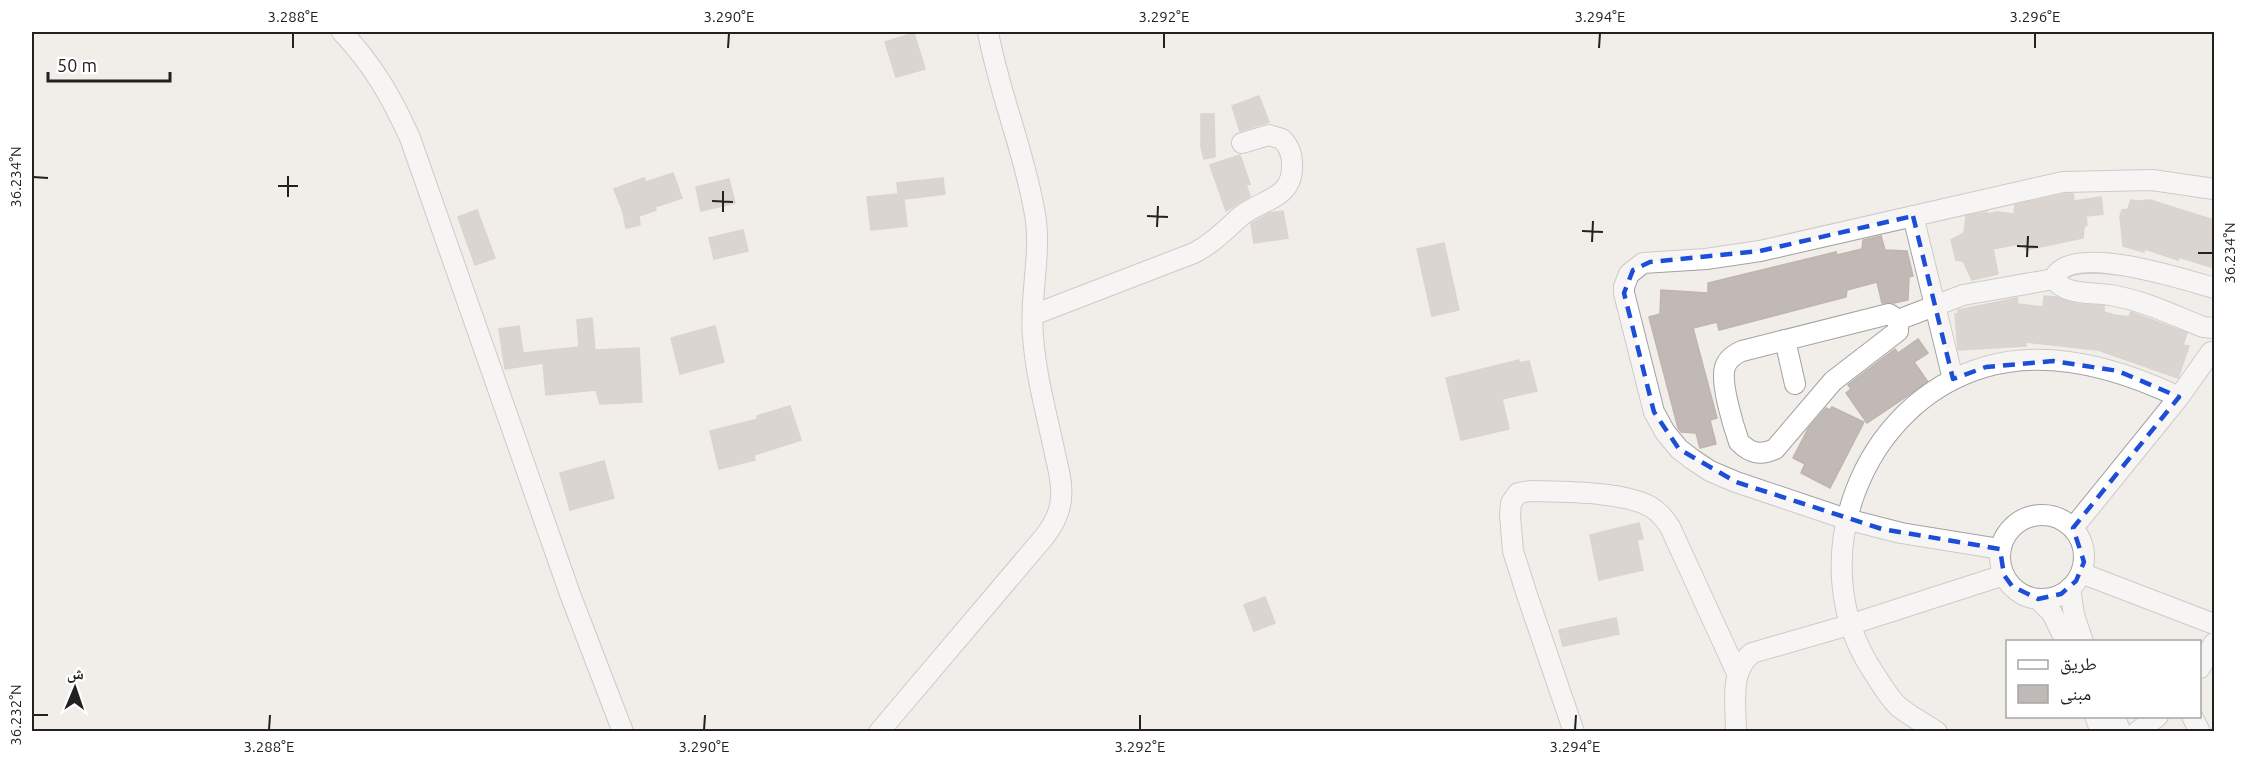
<svg xmlns="http://www.w3.org/2000/svg" width="2246" height="763" viewBox="0 0 2246 763" font-family="Ubuntu,'Noto Naskh Arabic',sans-serif">
	<style>
		.building { fill: #c1b9b5; stroke: #c1b4ac; stroke-width: 1.5 }
		.lines { fill: none; stroke-linecap: round; stroke-linejoin: round }
		.minor-casing { stroke: #a2a2a2; stroke-width: 22 }
		.minor { stroke: #fff; stroke-width: 20 }
		.marked { fill: none; stroke: #1d4ed8; stroke-width: 4.5; stroke-dasharray: 12 8; stroke-linejoin: round }
		.ticks { fill: none; stroke: #212121; stroke-width: 2 }
		.neatline { fill: none; stroke: #212121; stroke-width: 2 }
		.ticks-label { font-size: 15px; text-anchor: middle; fill: #212121 }
	</style>
	<rect width="100%" height="100%" fill="#f1ede9"/>
	<g class="building">
		<polygon points="914,33 925,69 896,77 885,42"/>
		<polygon points="1259,96 1269,122 1240,131 1232,106"/>
		<polygon points="1201,114 1214,114 1215,157 1204,159 1201,147"/>
		<polygon points="1240,155 1250,184 1246,185 1250,196 1226,211 1210,165"/>
		<polygon points="673,173 682,198 655,207 656,210 639,216 640,225 626,228 623,212 614,189 644,178 646,182"/>
		<polygon points="943,178 945,194 904,199 907,226 871,230 867,197 898,194 897,183"/>
		<polygon points="729,179 735,203 701,211 696,187"/>
		<polygon points="2064,194 2073,194 2074,201 2101,197 2103,214 2086,216 2087,225 2084,227 2083,238 2026,250 2023,243 1993,249 1998,274 1972,280 1963,261 1956,260 1951,240 1964,233 1966,216 1987,212 1988,214 1997,212 2014,214 2015,205"/>
		<polygon points="2131,200 2137,201 2150,200 2214,220 2214,268 2179,257 2178,260 2145,249 2144,252 2123,246 2120,216 2122,210 2128,209"/>
		<polygon points="477,210 495,258 475,265 458,217"/>
		<polygon points="1283,211 1288,238 1254,243 1251,224 1270,213"/>
		<polygon points="743,230 748,251 714,259 709,238"/>
		<polygon points="1881,236 1885,250 1907,251 1913,276 1909,277 1908,300 1894,303 1882,303 1877,282 1847,290 1846,297 1719,330 1717,322 1693,328 1717,418 1710,420 1716,444 1700,448 1696,433 1681,432 1678,428 1649,317 1660,314 1661,290 1708,293 1708,283 1836,252 1837,255 1862,249 1863,240"/>
		<polygon points="1444,243 1459,310 1432,316 1417,249"/>
		<polygon points="2044,296 2056,297 2077,304 2104,306 2104,312 2114,315 2129,317 2131,312 2187,333 2183,345 2189,346 2178,378 2098,350 2026,342 2026,346 1958,350 1955,314 1958,314 1958,310 2017,298 2018,304 2043,307"/>
		<polygon points="592,318 595,350 639,348 642,402 600,404 596,390 546,395 543,363 505,369 499,329 519,326 523,353 579,347 577,320"/>
		<polygon points="715,326 724,362 680,374 671,338"/>
		<polygon points="1918,339 1928,353 1914,362 1928,382 1867,423 1846,393 1851,389 1848,385 1895,349 1898,353"/>
		<polygon points="1519,360 1519,363 1529,361 1537,391 1502,399 1509,429 1461,440 1446,378"/>
		<polygon points="790,406 801,440 754,455 755,460 719,469 710,431 758,419 757,416"/>
		<polygon points="1832,407 1864,422 1830,488 1801,473 1805,464 1793,458 1808,429 1826,408 1830,410"/>
		<polygon points="604,461 614,498 570,510 560,473"/>
		<polygon points="1639,523 1643,539 1637,540 1643,570 1599,580 1590,535"/>
		<polygon points="1265,597 1275,623 1254,631 1244,605"/>
		<polygon points="1616,618 1619,634 1563,646 1559,630"/>
	</g>
	<g class="lines">
		<g class="minor-casing">
			<g id="minor">
				<path d="M 342,32 C 373,65 391,96 410,138 L 570,594 L 623,732"/>
				<polyline points="1913,216 1953,379"/>
				<path d="M 2054,279 C 2066,296 2091,292 2110,295 C 2142,300 2173,315 2203,327 L 2214,328"/>
				<path d="M 2054,279 C 2068,241 2186,280 2214,288"/>
				<path d="M 1889,314 L 1898,320 L 1898,331 L 1833,381 L 1775,449 C 1760,456 1750,453 1739,442 C 1733,425 1720,382 1725,367 C 1728,358 1735,354 1742,351 Z"/>
				<path d="M 1033,315 L 1194,253 C 1213,243 1225,230 1241,216 C 1262,199 1294,199 1292,164 C 1292,154 1289,146 1282,139 L 1269,135 L 1242,143"/>
				<polyline points="1898,320 1963,295 2054,279"/>
				<polyline points="1785,340 1795,384"/>
				<circle cx="2042" cy="557" r="42"/>
				<polyline points="2073,528 2179,397 2211,352"/>
				<polyline points="2000,549 1901,533 1846,519 1736,482 1710,471 1692,459 1679,449 1665,432 1654,412 1624,293 1624,287 1629,274 1643,263 1706,259 1760,251 2063,182 2152,180 2214,189"/>
				<polyline points="2081,573 2214,624"/>
				<polyline points="2070,588 2074,615 2083,642"/>
				<polyline points="2038,599 2052,613 2066,642"/>
				<polyline points="2200,668 2214,643"/>
				<polyline points="2095,716 2101,732"/>
				<polyline points="2114,716 2121,732"/>
				<polyline points="2192,716 2200,732"/>
				<path d="M 879,732 L 1045,536 C 1054,524 1060,513 1061,499 C 1063,482 1057,465 1054,449 C 1046,412 1036,375 1033,337 C 1029,294 1043,251 1034,209 C 1023,148 999,92 988,32"/>
				<path d="M 1574,732 L 1527,595 L 1513,551 L 1510,515 L 1511,503 L 1518,493 L 1530,491 C 1562,492 1623,491 1651,507 C 1659,512 1665,519 1670,527 L 1737,673"/>
				<path d="M 1736,732 C 1736,705 1729,671 1752,653 L 1849,625 L 2004,575"/>
				<path d="M 1937,732 C 1925,724 1910,716 1899,707 C 1888,697 1880,682 1872,670 C 1801,562 1861,403 1985,367 C 2050,348 2120,369 2179,397"/>
				<polyline points="2137,732 2158,716"/>
			</g>
		</g>
		<use href="#minor" class="minor"/>
	</g>
	<path d="M0 0H2246V763H0ZM 1913,216 L 1953,379 L 1986,367 L 2053,361 L 2118,371 L 2179,397 L 2073,528 L 2084,562 L 2076,581 L 2061,594 L 2038,599 L 2012,586 L 2004,575 L 2000,549 L 1882,529 L 1736,482 L 1679,449 L 1654,412 L 1624,293 L 1633,270 L 1650,262 L 1760,251 Z" fill="#f1ede9" fill-opacity=".55" fill-rule="evenodd"/>
	<path class="marked" d="M 1913,216 L 1953,379 L 1986,367 L 2053,361 L 2118,371 L 2179,397 L 2073,528 L 2084,562 L 2076,581 L 2061,594 L 2038,599 L 2012,586 L 2004,575 L 2000,549 L 1882,529 L 1736,482 L 1679,449 L 1654,412 L 1624,293 L 1633,270 L 1650,262 L 1760,251 Z"/>
	<path class="ticks" d="M 293,48 L 293,33M 728,48 L 729,33M 1164,48 L 1164,33M 1599,48 L 1600,33M 2035,48 L 2035,33M 33,177 L 48,178M 278,186 L 298,186M 288,197 L 288,176M 712,201 L 733,202M 723,212 L 723,191M 1147,216 L 1168,217M 1157,227 L 1158,206M 1582,231 L 1603,232M 1592,242 L 1593,221M 2017,246 L 2038,247M 2198,253 L 2213,253M 2027,257 L 2028,236M 33,715 L 48,715M 269,730 L 270,715M 704,730 L 705,715M 1140,730 L 1140,715M 1575,730 L 1576,715"/>
	<rect width="2246" height="763" fill="none" stroke="#ffffff" stroke-width="66"/>
	<rect x="2006" y="640" width="195" height="78" fill="#ffffff" stroke="#a6a6a6" stroke-width="1.5"/>
	<rect x="2018" y="660" width="30" height="9" fill="#ffffff" stroke="#a6a6a6" stroke-width="1.5"/>
	<text x="2060" y="670" font-size="18" fill="#212121">طريق</text>
	<rect x="2018" y="685" width="30" height="18" fill="#c1b9b5" stroke="#a6a6a6" stroke-width="1.5"/>
	<text x="2060" y="700" font-size="18" fill="#212121">مبنى</text>
	<g transform="translate(75 688) rotate(2)" stroke="#ffffff" stroke-width="4.5" paint-order="stroke">
	<path d="M0-4.5L10 22L0 15L-10 22Z" fill="#212121"/>
	<text y="-9" font-size="16" font-weight="bold" text-anchor="middle" fill="#212121">ش</text>
	</g>
	<path d="M48 72v9h122v-9" fill="none" stroke="#212121" stroke-width="3"/>
	<text x="57" y="72" font-size="18" fill="#212121" stroke="#ffffff" stroke-width="4.5" paint-order="stroke">50 m</text>
	<rect x="33" y="33" width="2180" height="697" class="neatline"/>
	<g class="ticks-label">
		<text x="293" y="22">3.288°E</text>
		<text x="729" y="22">3.290°E</text>
		<text x="1164" y="22">3.292°E</text>
		<text x="1600" y="22">3.294°E</text>
		<text x="2035" y="22">3.296°E</text>
		<text transform="translate(16 177) rotate(-90)" y="5">36.234°N</text>
		<text transform="translate(2230 253) rotate(-90)" y="5">36.234°N</text>
		<text transform="translate(16 715) rotate(-90)" y="5">36.232°N</text>
		<text x="269" y="752">3.288°E</text>
		<text x="704" y="752">3.290°E</text>
		<text x="1140" y="752">3.292°E</text>
		<text x="1575" y="752">3.294°E</text>
	</g>
</svg>
